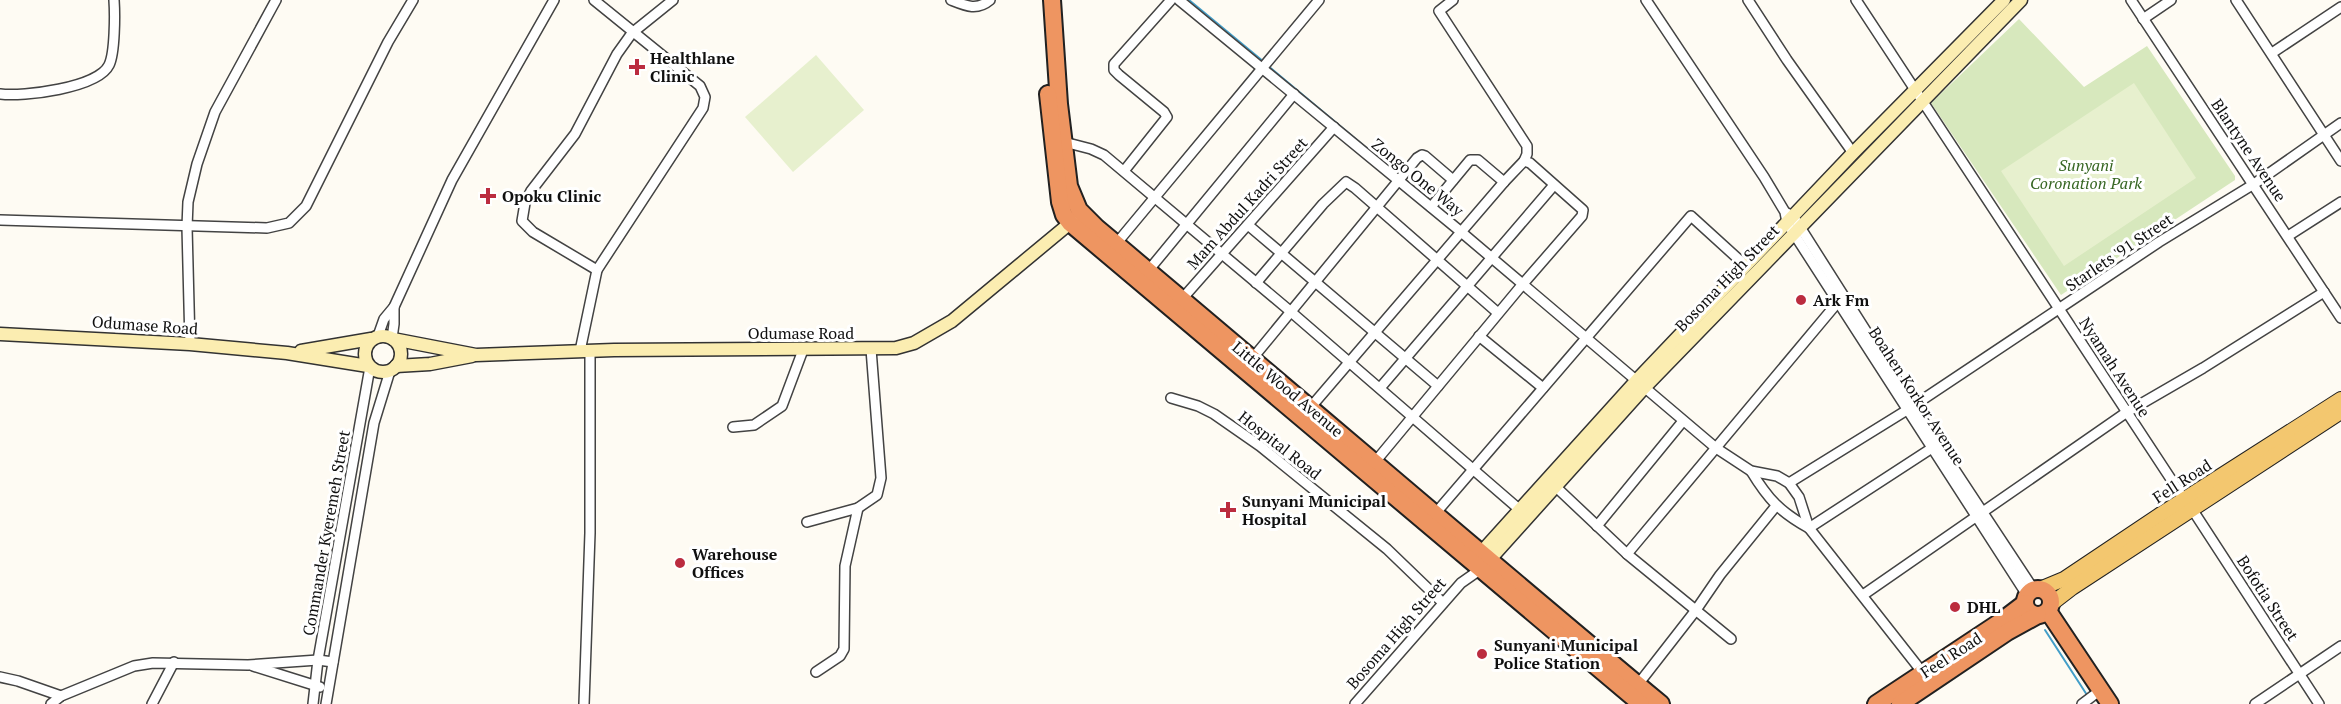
<svg xmlns="http://www.w3.org/2000/svg" width="2341" height="704" viewBox="0 0 2341 704" font-family="'PT Serif',serif">
	<style>
		.green { fill: #d7e8bd }
		.pitch { fill: #e7f0ce }
		.lines { fill: none; stroke-linecap: round; stroke-linejoin: round }
		.stream { stroke: #439ec8; stroke-width: 2 }
		.street-casing { stroke: #434343; stroke-width: 12 }
		.secondary-casing { stroke: #323232; stroke-width: 15 }
		.primary-casing { stroke: #212121; stroke-width: 16 }
		.highway-casing { stroke: #212121; stroke-width: 20 }
		.street { stroke: #fff; stroke-width: 9 }
		.secondary { stroke: #fbedb1; stroke-width: 12 }
		.primary { stroke: #f3c76f; stroke-width: 14 }
		.highway { stroke: #ee9561; stroke-width: 16 }
		.poi-dot { fill: #bb2c3f; stroke: #fff; stroke-width: 2 }
		.labels { text-anchor: middle; dominant-baseline: central; stroke-width: 6; stroke-linejoin: round; paint-order: stroke }
		.poi-label { font-size: 16px; font-weight: bold; fill: #101010; stroke: #fff; text-anchor: start }
		.street-label { font-size: 16px; fill: #101010; stroke: #fff }
		.park-label { font-size: 16px; font-style: italic; fill: #366622; stroke: #fff }
	</style>
	<rect width="100%" height="100%" fill="#fefbf3"/>
	<polygon class="green" points="2019,19 2084,87 2147,46 2235,176 2235,180 2061,295 1931,103"/>
	<g class="pitch">
		<polygon points="816,55 864,110 793,172 745,117"/>
		<polygon points="2134,83 2196,178 2064,266 2001,171"/>
	</g>
	<g class="lines">
		<g class="stream">
			<polyline points="1189,0 1264,62"/>
			<polyline points="1268,66 1400,176"/>
			<polyline points="2045,630 2087,695"/>
		</g>
		<g class="street-casing">
			<g id="street">
				<path d="M 951,0 C 966,6 977,11 990,0"/>
				<polyline points="1179,0 1460,231 1716,448 1751,471 1777,476 1789,483 1799,497 1809,528 1923,673"/>
				<polyline points="1453,0 1439,11 1527,146 1527,154 1524,161"/>
				<polyline points="1646,0 1764,177 1785,212 1787,223 2027,595"/>
				<polyline points="1748,0 1787,60 1853,153"/>
				<polyline points="1856,0 2184,499"/>
				<polyline points="2131,0 2341,318"/>
				<polyline points="2236,0 2341,161"/>
				<polyline points="2143,19 2171,0"/>
				<polyline points="2272,53 2341,7"/>
				<path d="M 0,94 C 23,97 98,88 109,65 C 115,53 115,14 114,0"/>
				<polyline points="1064,142 1091,149 1104,155 1290,311 1520,510"/>
				<polyline points="1124,171 1167,117 1164,112 1119,75 1114,70 1114,64 1171,0"/>
				<polyline points="1431,207 1470,160 1478,160 1504,182"/>
				<polyline points="1787,213 1793,216 1939,446 2034,590"/>
				<polyline points="0,220 267,228 289,223 306,206 388,42 413,0"/>
				<polyline points="1248,225 1438,386"/>
				<polyline points="2288,236 2341,202"/>
				<polyline points="1116,244 1319,0"/>
				<polyline points="597,270 533,232 522,221 525,203 531,191 575,134 617,54 632,33 673,0"/>
				<polyline points="1148,271 1294,94"/>
				<polyline points="1256,283 1323,204 1346,182 1355,188 1498,313"/>
				<polyline points="1182,299 1334,127"/>
				<polyline points="378,336 384,319 394,307 452,180 554,0"/>
				<polyline points="1479,336 1543,388"/>
				<polyline points="392,338 394,324 394,307"/>
				<polyline points="190,344 187,227 188,202 197,164 215,112 276,0"/>
				<polyline points="580,351 597,270 703,108 705,97 700,86 594,0"/>
				<polyline points="1252,359 1417,158 1422,155 1425,156 1453,180"/>
				<polyline points="1380,388 1554,185"/>
				<polyline points="1171,398 1198,406 1214,414 1260,446 1387,549 1443,603"/>
				<polyline points="1310,408 1504,182 1524,161 1530,163 1583,210 1582,216 1522,285 1375,462"/>
				<polyline points="733,427 754,425 782,406 803,350"/>
				<path d="M 1751,471 C 1768,499 1780,512 1809,528 L 1932,448"/>
				<polyline points="1789,483 1907,410 2159,242 2254,184 2341,123"/>
				<polyline points="1556,487 1627,554 1838,302"/>
				<polyline points="2192,509 2319,704"/>
				<polyline points="1434,515 1691,216 1746,266"/>
				<polyline points="807,522 858,508 877,495 881,478 871,349"/>
				<polyline points="1597,526 1683,421"/>
				<polyline points="1627,554 1731,639"/>
				<polyline points="1863,595 2127,412 2203,368 2324,292"/>
				<polyline points="253,666 320,687"/>
				<polyline points="816,672 840,656 844,649 845,566 858,508"/>
				<polyline points="0,677 18,681 61,696"/>
				<polyline points="1636,687 1696,610 1720,575 1776,506"/>
				<polyline points="51,704 61,696 134,666 153,663 248,665 318,660 333,662"/>
				<polyline points="152,704 174,662"/>
				<polyline points="313,704 318,660 370,367"/>
				<polyline points="326,704 374,423 390,371"/>
				<polyline points="584,704 590,533 590,351"/>
				<polyline points="1355,704 1461,583 1481,569"/>
				<polyline points="2082,704 2094,695"/>
				<polyline points="2255,704 2341,646"/>
			</g>
		</g>
		<g class="secondary-casing">
			<g id="secondary">
				<polyline points="0,334 190,344 287,353 368,366"/>
				<circle cx="383" cy="354" r="18"/>
				<polyline points="393,339 476,355 614,350 896,348 914,343 952,321 1075,219"/>
				<polyline points="301,351 371,339"/>
				<polyline points="396,366 430,364 472,356"/>
				<polyline points="1477,557 1636,381 1853,153 2004,0"/>
				<polyline points="1484,566 1644,388 2021,0"/>
			</g>
		</g>
		<g class="primary-casing">
			<g id="primary">
				<polyline points="2040,589 2064,579 2161,514 2341,399"/>
				<polyline points="2050,605 2072,588 2341,412"/>
			</g>
		</g>
		<g class="highway-casing">
			<g id="highway">
				<path d="M 1052,0 L 1059,104 L 1069,186 L 1079,210 L 1097,228 C 1286,386 1472,547 1661,704"/>
				<polyline points="1048,94 1060,202 1064,215 1070,223 1641,704"/>
				<circle cx="2038" cy="602" r="13"/>
				<polyline points="2048,611 2110,704"/>
				<polyline points="1876,704 2000,622 2025,603"/>
				<polyline points="1900,704 2007,632 2038,615"/>
			</g>
		</g>
		<use href="#street" class="street"/>
		<use href="#secondary" class="secondary"/>
		<use href="#primary" class="primary"/>
		<use href="#highway" class="highway"/>
	</g>
	<g class="poi-dot">
		<path d="M634 58h6v6h6v6h-6v6h-6v-6h-6v-6h6z"/>
		<path d="M485 187h6v6h6v6h-6v6h-6v-6h-6v-6h6z"/>
		<circle cx="1801" cy="300" r="6"/>
		<path d="M1225 501h6v6h6v6h-6v6h-6v-6h-6v-6h6z"/>
		<circle cx="680" cy="563" r="6"/>
		<circle cx="1955" cy="607" r="6"/>
		<circle cx="1482" cy="654" r="6"/>
	</g>
	<g class="labels">
		<g class="poi-label">
			<text x="650" y="58">Healthlane<tspan x="650" dy="18">Clinic</tspan></text>
			<text x="502" y="196">Opoku Clinic</text>
			<text x="1813" y="300">Ark Fm</text>
			<text x="1242" y="501">Sunyani Municipal<tspan x="1242" dy="18">Hospital</tspan></text>
			<text x="692" y="554">Warehouse<tspan x="692" dy="18">Offices</tspan></text>
			<text x="1967" y="607">DHL</text>
			<text x="1494" y="645">Sunyani Municipal<tspan x="1494" dy="18">Police Station</tspan></text>
		</g>
		<g class="street-label">
			<text transform="translate(2249 150) rotate(56)">Blantyne Avenue</text>
			<text transform="translate(1418 177) rotate(39)">Zongo One Way</text>
			<text transform="translate(1247 203) rotate(-48)">Mam Abdul Kadri Street</text>
			<text transform="translate(2119 252) rotate(-34)">Starlets '91 Street</text>
			<text transform="translate(1727 278) rotate(-46)">Bosoma High Street</text>
			<text transform="translate(145 325) rotate(4)">Odumase Road</text>
			<text x="801" y="333">Odumase Road</text>
			<text transform="translate(2115 367) rotate(57)">Nyamah Avenue</text>
			<text transform="translate(1288 389) rotate(40)">Little Wood Avenue</text>
			<text transform="translate(1917 396) rotate(57)">Boahen Korkor Avenue</text>
			<text transform="translate(1280 445) rotate(38)">Hospital Road</text>
			<text transform="translate(2182 481) rotate(-33)">Fell Road</text>
			<text transform="translate(326 533) rotate(-80)">Commander Kyeremeh Street</text>
			<text transform="translate(2268 598) rotate(57)">Bofotia Street</text>
			<text transform="translate(1396 633) rotate(-49)">Bosoma High Street</text>
			<text transform="translate(1951 655) rotate(-33)">Feel Road</text>
		</g>
		<g class="park-label">
			<text x="2086" y="165">Sunyani<tspan x="2086" dy="18">Coronation Park</tspan></text>
		</g>
	</g>
</svg>
